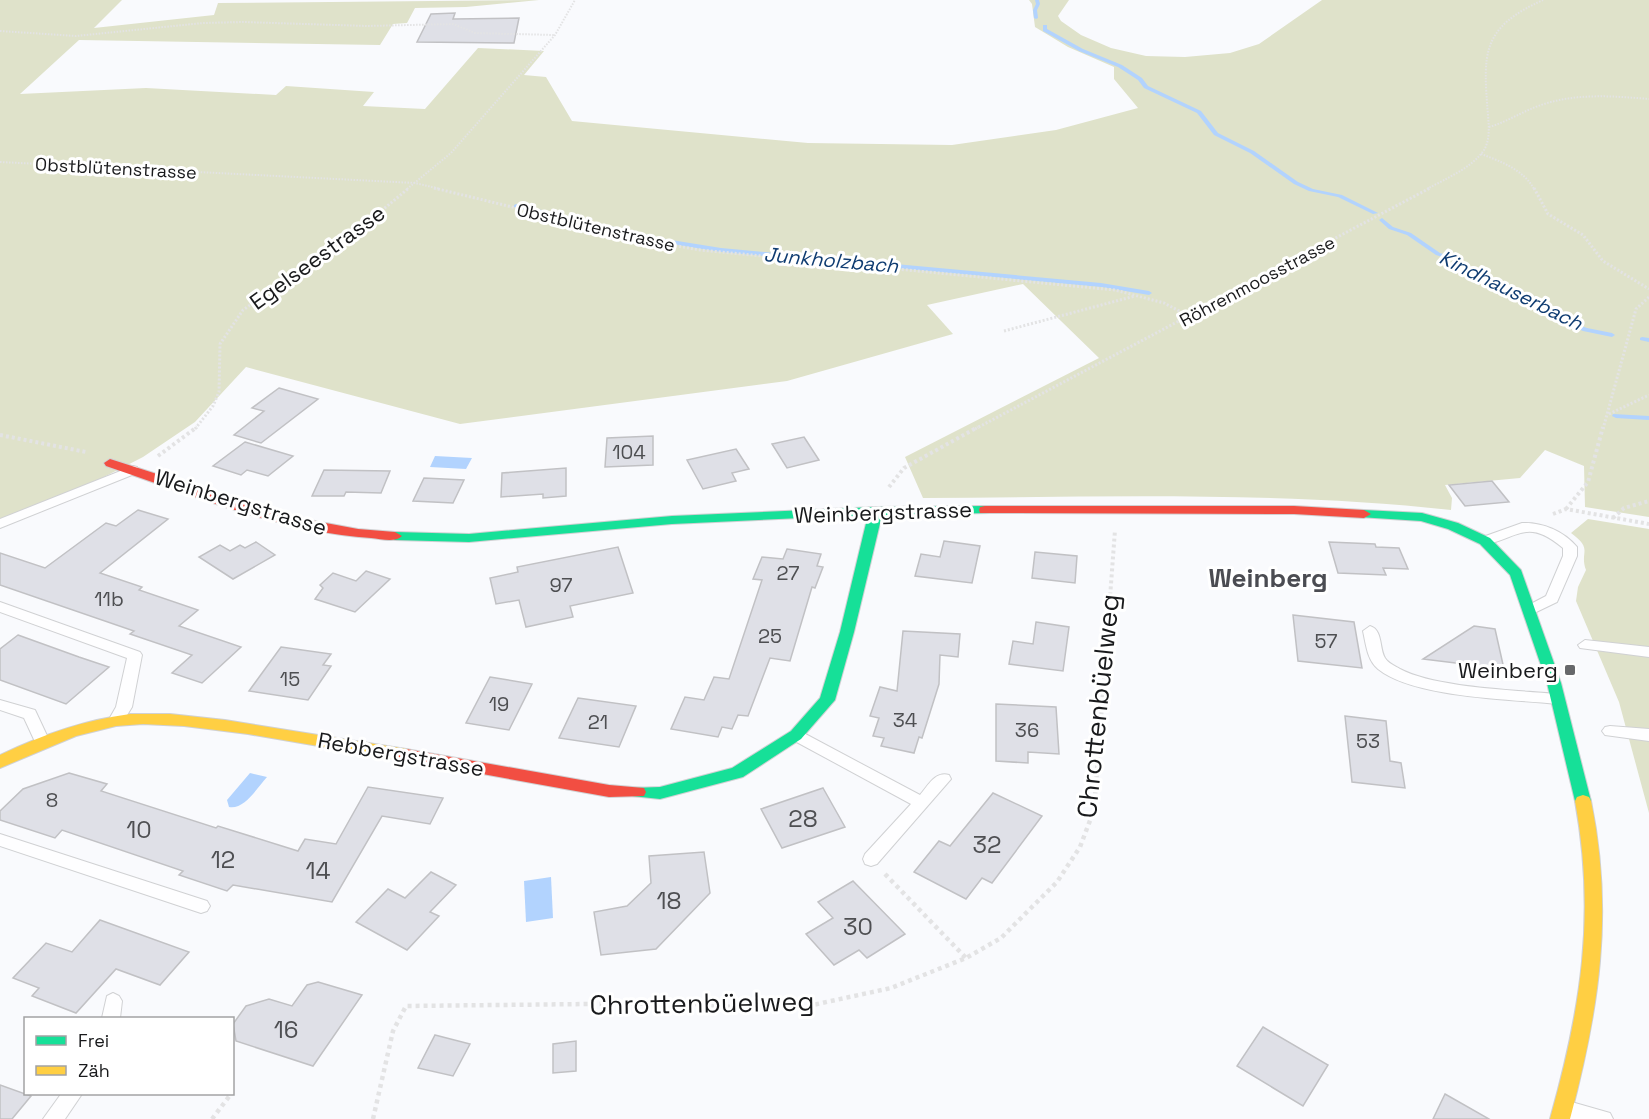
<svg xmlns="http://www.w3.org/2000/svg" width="1649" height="1119" viewBox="0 0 1649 1119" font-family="'Space Grotesk',sans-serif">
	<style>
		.green { fill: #dfe2ca }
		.water { fill: #b2d3fe }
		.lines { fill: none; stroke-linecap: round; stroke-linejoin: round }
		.stream { fill: #b2d3fe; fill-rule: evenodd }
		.building { fill: #dfe0e7; stroke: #c1c1c4; stroke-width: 1.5 }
		.lane-casing { stroke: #d0d1d3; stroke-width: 2 }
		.fast-casing { stroke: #d0d1d3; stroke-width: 2 }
		.slow-casing { stroke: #d0d1d3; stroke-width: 2 }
		.jam-casing { stroke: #d0d1d3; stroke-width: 2 }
		.path-far3 { stroke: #e3e3e4; stroke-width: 2; stroke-dasharray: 1.5 1.5; stroke-linecap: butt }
		.path-far2 { stroke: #e3e3e4; stroke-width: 3; stroke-dasharray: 2 2; stroke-linecap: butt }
		.path-far1 { stroke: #e3e3e4; stroke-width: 4; stroke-dasharray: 3 3; stroke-linecap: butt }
		.path { stroke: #e3e3e4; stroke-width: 4.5; stroke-dasharray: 4 4; stroke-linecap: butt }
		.lane { fill: #fefeff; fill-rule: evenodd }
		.fast { fill: #16e098; fill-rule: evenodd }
		.slow { fill: #ffcf43; fill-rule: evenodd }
		.jam { fill: #f24e42; fill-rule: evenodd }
		.poi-dot { fill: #67686b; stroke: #fff; stroke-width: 2 }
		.labels { text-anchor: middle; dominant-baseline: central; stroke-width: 6; stroke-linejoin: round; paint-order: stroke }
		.far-street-label { font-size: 18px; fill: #191a1c; stroke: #fff }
		.far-water-label { font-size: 20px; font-style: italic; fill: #0f3c71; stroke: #fff }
		.number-label { font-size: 20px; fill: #4e4f52 }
		.street-label { font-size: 22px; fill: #191a1c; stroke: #fff }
		.poi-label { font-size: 22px; fill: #191a1c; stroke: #fff; text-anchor: end }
		.near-number-label { font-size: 24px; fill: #4e4f52 }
		.quarter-label { font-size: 26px; font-weight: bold; fill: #4b4c52; stroke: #fff }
		.near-street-label { font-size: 27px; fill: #191a1c; stroke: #fff }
	</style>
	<rect width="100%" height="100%" fill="#f9fafd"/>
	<g class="green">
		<path d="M 0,0 L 122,0 L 94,28 L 214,15 L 218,3 L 539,0 L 466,7 L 415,8 L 407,23 L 393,24 L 380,45 L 79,40 L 20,94 L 146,88 L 276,95 L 286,86 L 374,92 L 363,106 L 425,109 L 478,48 L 544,51 L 524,75 L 546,77 L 572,121 L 808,143 L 952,145 L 1056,130 L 1138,108 L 1114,79 L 1114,67 L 1068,47 L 1035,27 L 1032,4 L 1029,0 L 1069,0 L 1058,16 L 1061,21 L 1081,35 L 1111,48 L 1146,56 L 1185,57 L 1230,53 L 1259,44 L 1322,0 L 1649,0 L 1649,517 L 1585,507 L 1584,466 L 1545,450 L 1520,478 L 1445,485 L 1452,498 L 1451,510 C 1276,491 1099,497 923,498 L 905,457 L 1099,358 L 1023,284 L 927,305 L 953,334 L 787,381 L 460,424 L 246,367 L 195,422 L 143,457 L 104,477 L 0,520 Z"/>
		<path d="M 1588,519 L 1649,529 L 1649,813 L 1619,702 L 1576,601 L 1578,587 L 1586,570 C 1579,551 1594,550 1571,533 Z"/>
	</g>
	<g class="water">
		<polygon points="435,456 472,458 466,469 430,467"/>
		<path d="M 250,773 L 267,777 C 257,788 244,810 229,807 L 227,800 Z"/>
		<polygon points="551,877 553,918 526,922 524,881"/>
	</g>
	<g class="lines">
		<g class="stream">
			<polygon points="1035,0 1039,0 1040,4 1037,10 1038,18 1036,19 1034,18 1033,10 1036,4"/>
			<polygon points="1043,25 1047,25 1047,29 1083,49 1122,65 1142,78 1148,86 1201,111 1218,133 1254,151 1298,182 1313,189 1342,195 1378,213 1373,214 1338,197 1309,191 1294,184 1250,153 1214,135 1197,113 1144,88 1138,80 1118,67 1079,51 1043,31"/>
			<polygon points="516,204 665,239 721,248 1101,283 1149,291 1152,293 1149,295 1101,287 721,252 665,243 514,207 514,205"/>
			<polygon points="1382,218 1393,227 1411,233 1440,253 1459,259 1469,269 1536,297 1552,311 1571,322 1587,328 1612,333 1615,335 1612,337 1583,331 1567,324 1548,313 1532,299 1465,271 1455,261 1436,255 1407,235 1389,229 1379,220"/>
			<polygon points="1642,337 1649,338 1649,342 1640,340 1640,338"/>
			<polygon points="1613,414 1649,416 1649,420 1616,418 1612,416"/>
		</g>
	</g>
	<g class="building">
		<polygon points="455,13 453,19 519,18 514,43 417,42 431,14"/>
		<polygon points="279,388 318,399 261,443 234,435 264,411 252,408"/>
		<polygon points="653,436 653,465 605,467 607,438"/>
		<polygon points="804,437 819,460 787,468 772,444"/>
		<polygon points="245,442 293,456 268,476 247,470 241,475 213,466"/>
		<polygon points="736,449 749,469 732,473 736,481 703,489 687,460"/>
		<polygon points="566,468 566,496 543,498 543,494 501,497 502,473"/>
		<polygon points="324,470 390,471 381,493 346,492 344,496 312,496"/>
		<polygon points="424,478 464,480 453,503 413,501"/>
		<polygon points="1492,481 1509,502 1465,506 1449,485"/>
		<polygon points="138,510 168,519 100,573 142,587 139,590 198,610 179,626 241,647 202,683 172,673 192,655 130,634 134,631 0,585 0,553 45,568 106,523 116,526"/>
		<polygon points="944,541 980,546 972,583 915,576 921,554 940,557"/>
		<polygon points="256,542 275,555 233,579 199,557 220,545 230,551 240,545 245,548"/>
		<polygon points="1329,542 1375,544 1376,547 1399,548 1408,569 1383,568 1386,575 1338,573"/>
		<polygon points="618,547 633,593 570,606 573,617 526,627 519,600 496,604 490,578 518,572 517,567"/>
		<polygon points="787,549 821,554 817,566 823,567 815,588 812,587 790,661 770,658 748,716 738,715 732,729 722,727 718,737 671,729 685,697 704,700 714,677 729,679 762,580 753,579 762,557 783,559"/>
		<polygon points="1035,552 1077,556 1075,583 1032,578"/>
		<polygon points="366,571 390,579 355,612 315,599 323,588 320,585 333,573 356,581"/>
		<polygon points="1293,615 1354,622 1362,668 1298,661"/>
		<polygon points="1036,622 1069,627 1063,671 1009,664 1013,641 1033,644"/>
		<polygon points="1474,626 1495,629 1504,669 1423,659"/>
		<polygon points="903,631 960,634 958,657 940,655 939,684 922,738 919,737 914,753 881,746 884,738 873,736 879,718 870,716 880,687 897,691"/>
		<polygon points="18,635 79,657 109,667 66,704 0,680 0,649"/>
		<polygon points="281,647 331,654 323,665 331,666 308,700 249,691"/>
		<polygon points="490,677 532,684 509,730 466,723"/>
		<polygon points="578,698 636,706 619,747 559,738"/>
		<polygon points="996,704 1056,707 1059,754 1028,752 1028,763 996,761"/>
		<polygon points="1345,716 1386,721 1390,761 1401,763 1405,788 1352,782"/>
		<polygon points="69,773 107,784 101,791 216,828 218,826 298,851 305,839 336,844 368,787 443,798 430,824 382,816 332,902 233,885 227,891 179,875 183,871 62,830 55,838 0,820 0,811 23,789"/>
		<polygon points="823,788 845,827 782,848 761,809"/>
		<polygon points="993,793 1042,816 992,883 982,878 966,899 914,872 939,841 950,846"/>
		<polygon points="704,852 710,893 656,949 601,955 594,912 627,906 651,883 649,856"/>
		<polygon points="431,872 456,885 430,912 439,916 407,950 356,922 388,889 405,898"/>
		<polygon points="853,881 905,934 867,958 859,950 834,965 806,934 833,918 818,902"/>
		<polygon points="100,920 189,952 160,985 116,969 76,1013 32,996 39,988 13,978 46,943 72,952"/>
		<polygon points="318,982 362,995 313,1066 236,1041 233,1024 246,1006 269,999 292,1006 307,985"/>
		<polygon points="1263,1027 1328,1065 1303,1106 1237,1066"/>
		<polygon points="435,1035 470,1044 453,1076 418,1068"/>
		<polygon points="576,1041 576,1071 553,1073 553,1044"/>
		<polygon points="0,1085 31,1096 12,1119 0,1119"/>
		<polygon points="1445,1094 1489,1119 1433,1119"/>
	</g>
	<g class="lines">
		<g class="lane-casing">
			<g id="lane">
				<polygon points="133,466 137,467 139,470 137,473 0,528 0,519"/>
				<path d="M 1522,523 C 1542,522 1564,531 1577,547 L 1577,556 L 1557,602 L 1530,615 L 1523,610 L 1525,607 L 1546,596 L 1563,556 L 1563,548 C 1528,519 1521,536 1485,545 L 1478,541 L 1480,538 Z"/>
				<polygon points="0,602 140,652 142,655 132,707 121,725 111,725 108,721 116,707 127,658 0,612"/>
				<path d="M 1370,626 C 1383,630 1379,648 1385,658 C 1388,663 1395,666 1400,669 C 1436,688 1515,690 1557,694 L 1562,695 L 1565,699 L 1562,703 L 1557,704 C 1511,699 1414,698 1378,669 C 1367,660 1366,644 1363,631 Z"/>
				<polygon points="1585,640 1649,647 1649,657 1580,648 1578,645"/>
				<polygon points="0,700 35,710 50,742 47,746 37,746 24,718 0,710"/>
				<polygon points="1610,726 1649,729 1649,741 1605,735 1602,731 1605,727"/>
				<path d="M 796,729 L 920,795 C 928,786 935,771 949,775 L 951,779 L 877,864 L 871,866 L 865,864 L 863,859 L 865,854 L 911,804 L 791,739 L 788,735 L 791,731 Z"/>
				<polygon points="0,834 207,901 210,906 207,911 201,913 0,846"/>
				<polygon points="113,993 119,996 122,1001 120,1018 102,1018 107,996"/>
				<polygon points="61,1094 82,1094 65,1119 43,1119"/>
				<polygon points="1568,1101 1610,1113 1613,1119 1569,1119 1561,1116 1558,1110 1561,1104"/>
			</g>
		</g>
		<g class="fast-casing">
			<g id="fast">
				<polygon points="985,506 990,507 991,510 990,513 882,515 854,632 835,700 801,739 743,777 660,799 632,796 630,792 632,788 660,787 732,768 791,731 820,698 840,632 868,515 672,524 469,542 395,540 388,536 395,532 469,534 672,516 876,507"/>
				<polygon points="1364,510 1422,513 1458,523 1490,538 1521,570 1561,683 1591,801 1589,805 1583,807 1577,805 1575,801 1547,683 1510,575 1480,544 1448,529 1421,521 1359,517 1357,514"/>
			</g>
		</g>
		<g class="slow-casing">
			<g id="slow">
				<path d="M 130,714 L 170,714 L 225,720 L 406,749 L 412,751 L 414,755 L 412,759 L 406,761 L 248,734 L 184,726 L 143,724 L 116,726 L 76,736 L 0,768 L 0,755 C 42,735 84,720 130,714 Z"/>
				<path d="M 1583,795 L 1589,797 L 1591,801 C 1614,914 1599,1009 1570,1119 L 1550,1119 C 1581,1009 1596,915 1575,801 L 1577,797 Z"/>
			</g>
		</g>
		<g class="jam-casing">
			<g id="jam">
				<path d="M 110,459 L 288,516 L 358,529 L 395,532 L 402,536 C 395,543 381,539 371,538 C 280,532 192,495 106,466 L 104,463 Z"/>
				<polygon points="985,506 1294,506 1364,510 1371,514 1364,518 1294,514 980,513 979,510 980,507"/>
				<polygon points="406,749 609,785 644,788 646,792 644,796 609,797 400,759 398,755 400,751"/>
			</g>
		</g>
		<g class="path-far3">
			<polyline points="0,31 76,36 203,23 243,22 367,26 453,24 475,33 554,35"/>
			<path d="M 1489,127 C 1507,122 1523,111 1541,105 C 1576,93 1613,96 1649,99"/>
			<path d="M 1481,154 C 1500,161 1524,170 1534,189"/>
			<polyline points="0,162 415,183 440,189"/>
			<polyline points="407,189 451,153 555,35 575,0"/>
			<path d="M 1427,189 C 1445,179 1472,168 1484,150 C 1490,140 1489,127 1488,115 C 1483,53 1481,28 1543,0"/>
		</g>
		<g class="path-far2">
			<polyline points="434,188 660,243 700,250 1115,290 1164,303 1189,316"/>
			<polyline points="1534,188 1548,214 1583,235 1603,261 1649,289"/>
			<polyline points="1004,331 1135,296"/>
			<polyline points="1609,414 1649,395"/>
			<polyline points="195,429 213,406 219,392 220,344 243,310 346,240 409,188"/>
			<polyline points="975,429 1430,188"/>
			<polyline points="1603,429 1636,309 1649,297"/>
		</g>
		<g class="path-far1">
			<polyline points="0,435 86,452"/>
			<polyline points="158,456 197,427"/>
			<polyline points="889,487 904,468 978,427"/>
			<polyline points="1566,509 1588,482 1603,427"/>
			<polyline points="1553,514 1566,509 1649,524"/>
			<polyline points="1613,518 1624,508 1649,501"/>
			<polyline points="1100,733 1115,530"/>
		</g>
		<g class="path">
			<polyline points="885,874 966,958"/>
			<polyline points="212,1119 231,1094"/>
			<polyline points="373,1119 393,1031 406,1006 681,1003 746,1008 808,1006 891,988 966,958 1001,938 1057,882 1080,847 1094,810 1100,731"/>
		</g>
		<use href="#lane" class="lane"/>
		<use href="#fast" class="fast"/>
		<use href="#slow" class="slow"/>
		<use href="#jam" class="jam"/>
	</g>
	<rect class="poi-dot" x="1564" y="664" width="12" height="12" rx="3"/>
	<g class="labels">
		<g class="far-street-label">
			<text transform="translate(116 168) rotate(3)">Obstblütenstrasse</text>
			<text transform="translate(596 227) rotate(13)">Obstblütenstrasse</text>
			<text transform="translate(1257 281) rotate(-28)">Röhrenmoosstrasse</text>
		</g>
		<g class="far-water-label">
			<text transform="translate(831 260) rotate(5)">Junkholzbach</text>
			<text transform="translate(1511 290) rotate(26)">Kindhauserbach</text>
		</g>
		<g class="number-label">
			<text x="629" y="452">104</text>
			<text x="788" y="573">27</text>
			<text x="561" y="585">97</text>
			<text x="109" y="599">11b</text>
			<text x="770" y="636">25</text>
			<text x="1326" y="641">57</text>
			<text x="290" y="679">15</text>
			<text x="499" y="704">19</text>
			<text x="905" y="720">34</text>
			<text x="598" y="722">21</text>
			<text x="1027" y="730">36</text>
			<text x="1368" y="741">53</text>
			<text x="52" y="800">8</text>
		</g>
		<g class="street-label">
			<text transform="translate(317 257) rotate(-36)">Egelseestrasse</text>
			<text transform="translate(241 502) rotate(17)">Weinbergstrasse</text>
			<text transform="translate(883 512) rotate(-2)">Weinbergstrasse</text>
			<text transform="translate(401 754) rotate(10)">Rebbergstrasse</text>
		</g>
		<g class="poi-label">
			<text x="1558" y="670">Weinberg</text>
		</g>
		<g class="near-number-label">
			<text x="803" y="818">28</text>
			<text x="139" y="829">10</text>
			<text x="987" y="844">32</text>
			<text x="223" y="859">12</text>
			<text x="318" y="870">14</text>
			<text x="669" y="900">18</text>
			<text x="858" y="926">30</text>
			<text x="286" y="1029">16</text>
		</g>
		<g class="quarter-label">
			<text x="1268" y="578">Weinberg</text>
		</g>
		<g class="near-street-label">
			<text transform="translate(1098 706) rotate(-84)">Chrottenbüelweg</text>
			<text transform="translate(702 1003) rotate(-1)">Chrottenbüelweg</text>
		</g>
	</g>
	<rect x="24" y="1017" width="210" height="78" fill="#ffffff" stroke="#a3a3a4" stroke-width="1.5"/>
	<rect x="36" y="1036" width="30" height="9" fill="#16e098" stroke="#a3a3a4" stroke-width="1.5"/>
	<text x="78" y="1047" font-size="18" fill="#191a1c">Frei</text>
	<rect x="36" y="1066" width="30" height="9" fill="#ffcf43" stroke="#a3a3a4" stroke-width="1.5"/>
	<text x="78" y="1077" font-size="18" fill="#191a1c">Zäh</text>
</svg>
